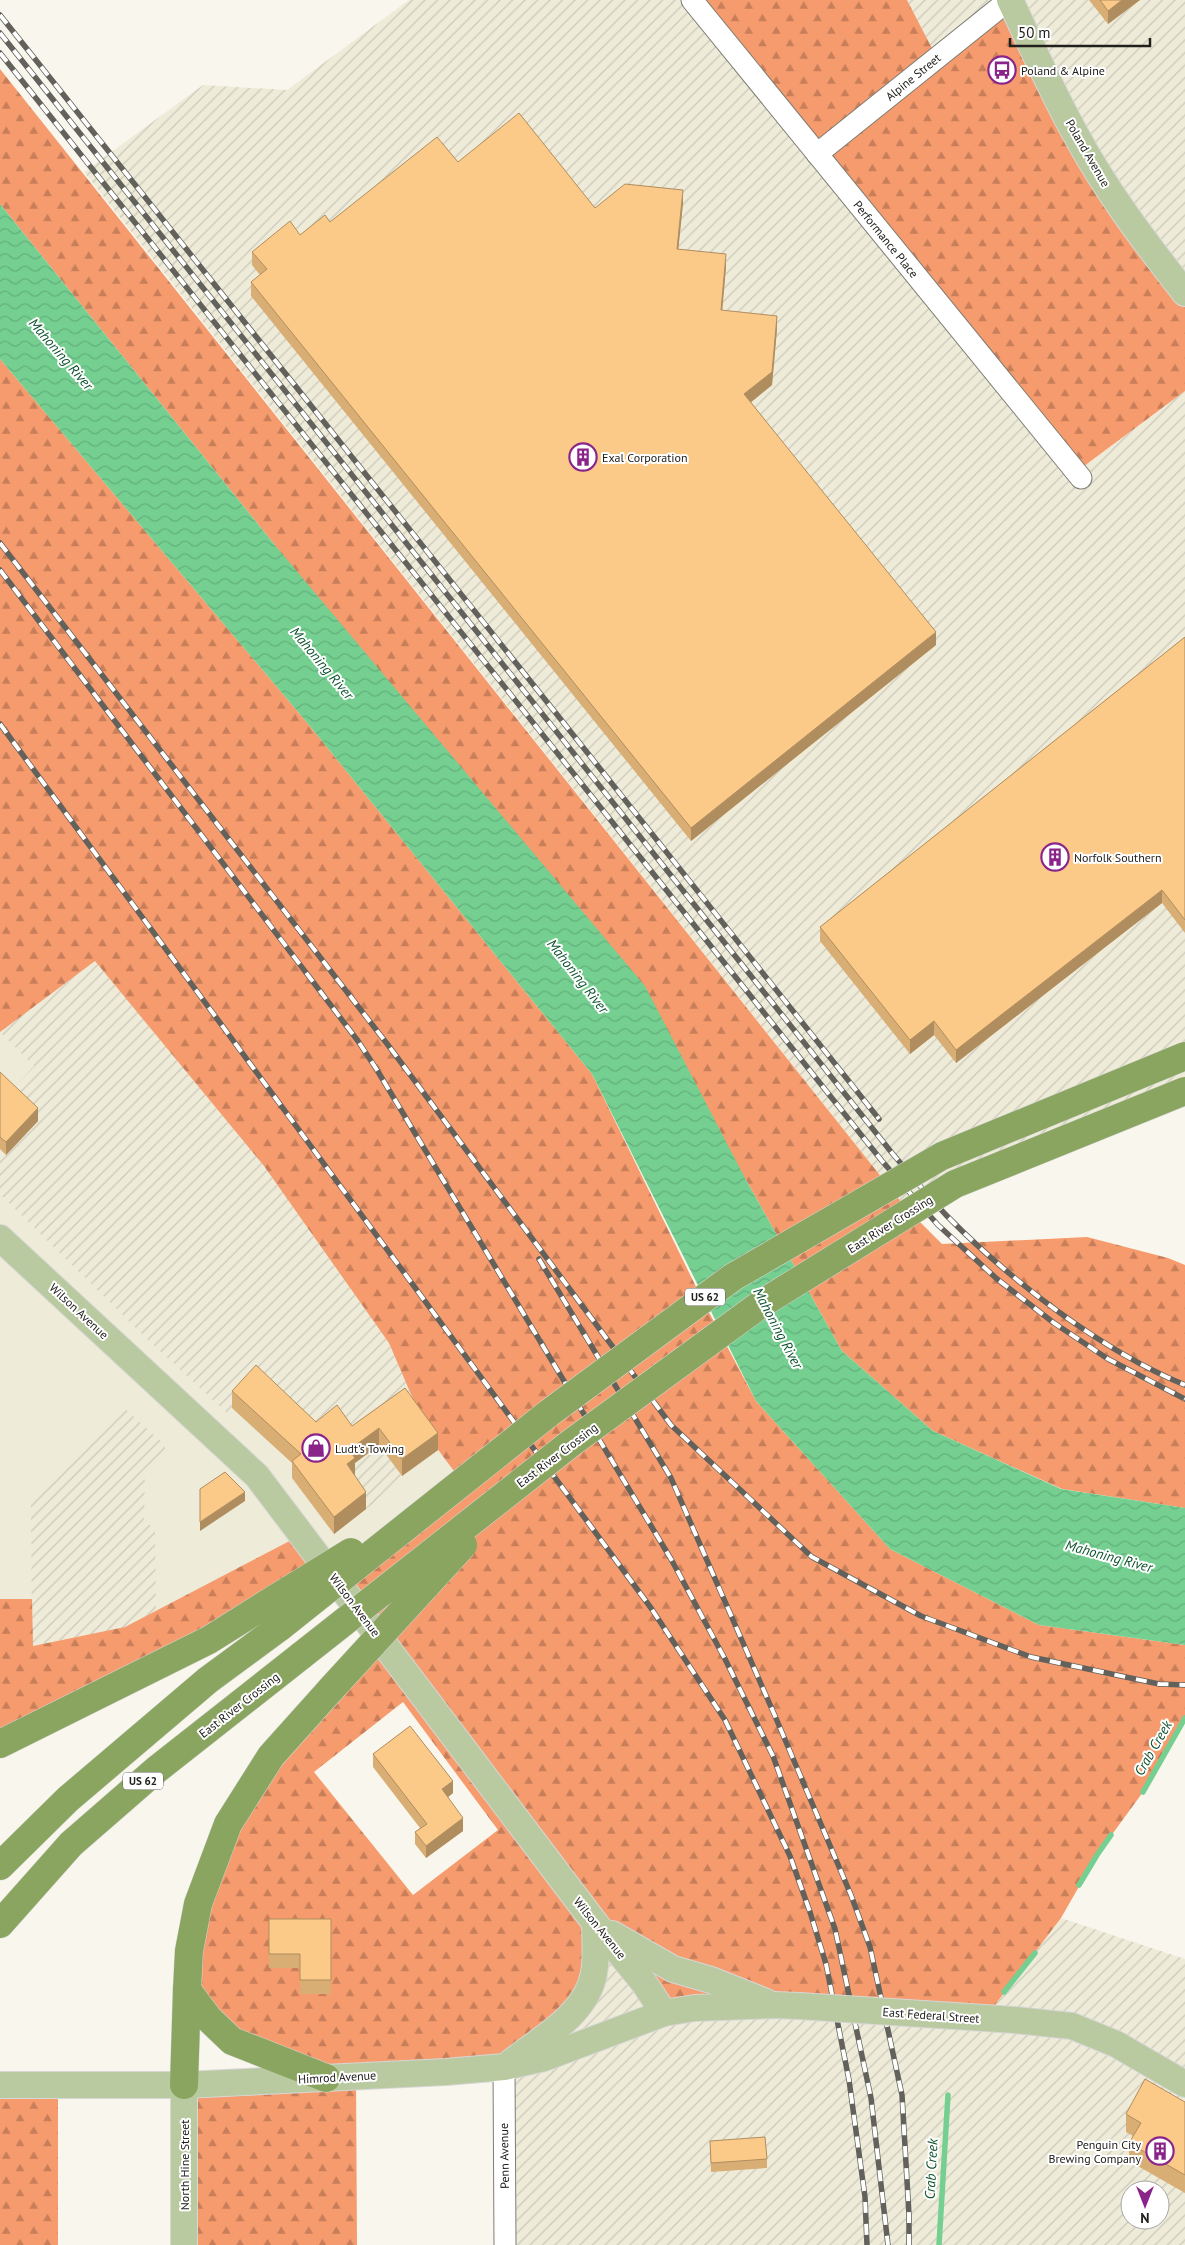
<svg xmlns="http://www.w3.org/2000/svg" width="1185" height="2245" viewBox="0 0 1185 2245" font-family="'PT Sans',sans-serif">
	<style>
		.built { fill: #eeebd9 }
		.industrial { fill: url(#industrial-furrows); fill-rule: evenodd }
		.forest { fill: url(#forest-firs); fill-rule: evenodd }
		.water { fill: url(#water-waves) }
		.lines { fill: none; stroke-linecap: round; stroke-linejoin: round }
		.stream { stroke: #74cf91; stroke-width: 5.5 }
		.minor-casing { stroke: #7e7d74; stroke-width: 23 }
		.major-casing { stroke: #d7d7d6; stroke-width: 28 }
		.highway-casing { stroke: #d7d7d6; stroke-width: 29 }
		.minor { stroke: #fff; stroke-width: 21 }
		.major { stroke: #b9c9a0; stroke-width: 26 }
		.highway { stroke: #8aa560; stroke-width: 28 }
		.rail-casing { stroke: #62615b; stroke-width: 5.5 }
		.rail { stroke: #fff; stroke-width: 4; stroke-dasharray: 11; stroke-linecap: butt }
		.major-bridge-casing { stroke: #d7d7d6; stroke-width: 28; stroke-linecap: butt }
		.highway-bridge-casing { stroke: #d7d7d6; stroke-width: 29; stroke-linecap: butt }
		.major-bridge { stroke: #b9c9a0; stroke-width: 26 }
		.highway-bridge { stroke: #8aa560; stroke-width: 28 }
		.wall { fill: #d8ae75 }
		.shaded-wall { fill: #b08d5f }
		.building { fill: #fbca88; stroke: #b08d5f }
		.labels { text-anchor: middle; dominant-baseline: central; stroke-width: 4; stroke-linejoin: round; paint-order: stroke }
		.shield { fill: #fff; stroke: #646360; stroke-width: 1 }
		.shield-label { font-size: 11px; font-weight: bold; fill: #21201c }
		.poi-label { font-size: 12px; fill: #21201c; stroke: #fff; text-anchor: start }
		.street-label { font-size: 12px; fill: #21201c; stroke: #fff }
		.water-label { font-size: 14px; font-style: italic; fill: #0c522b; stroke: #fff }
	</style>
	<defs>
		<pattern id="industrial-furrows" width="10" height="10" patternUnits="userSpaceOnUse" patternTransform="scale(1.25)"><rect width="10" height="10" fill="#eeebd9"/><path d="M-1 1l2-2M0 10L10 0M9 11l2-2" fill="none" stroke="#ccc9ba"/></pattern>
		<pattern id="forest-firs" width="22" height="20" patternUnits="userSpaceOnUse" patternTransform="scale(1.25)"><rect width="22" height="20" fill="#f69b6d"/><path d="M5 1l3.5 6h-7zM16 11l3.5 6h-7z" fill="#c77e59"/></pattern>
		<pattern id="water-waves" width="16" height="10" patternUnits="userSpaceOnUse" patternTransform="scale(1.25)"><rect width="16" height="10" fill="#74cf91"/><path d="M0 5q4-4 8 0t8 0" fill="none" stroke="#64b17c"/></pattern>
	</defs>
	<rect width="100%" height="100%" fill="#f9f7ed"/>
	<polygon class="built" points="110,872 522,1434 337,1582 301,1535 0,1692 0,966"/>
	<g class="industrial">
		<polygon points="409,0 692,0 1076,472 1185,391 1185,1091 906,1208 84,172 203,85 287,90"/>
		<polygon points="907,0 1009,0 937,58"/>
		<polygon points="1010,0 1185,0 1185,293"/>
		<polygon points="94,960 264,1166 389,1343 413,1399 369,1431 405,1481 366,1509 347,1481 349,1467 362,1457 316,1439 256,1382 227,1413 147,1339 0,1194 0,1161 38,1121 9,1093 34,1066 0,1032"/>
		<polygon points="124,1408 165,1445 165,1458 145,1470 144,1522 155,1528 156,1611 125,1627 32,1646 31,1504"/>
		<path d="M 1061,1918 L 1185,1959 L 1185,2245 L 505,2245 L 504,2067 L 595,1923 L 985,2018 ZM 1130,2190 L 1160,2190 L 1160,2220 L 1130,2220 Z"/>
	</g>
	<g class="forest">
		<polygon points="692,0 907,0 937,58 1009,0 1185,293 1185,391 1076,472"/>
		<polygon points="0,69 906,1208 942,1244 1087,1237 1168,1258 1185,1265 1185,1508 1062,1489 933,1431 842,1351 746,1180 274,544 0,204"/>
		<path d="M 0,359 L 309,725 L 592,1074 L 702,1299 L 756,1401 L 890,1549 L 1039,1625 L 1185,1645 L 1185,1718 L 1183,1723 L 1143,1792 L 1097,1855 L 1061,1918 L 985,2018 L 664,2013 L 595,1924 L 595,1972 L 504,2067 L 356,2076 L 357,2245 L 184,2245 L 184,2085 L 324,2078 L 243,2047 L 187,1990 L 228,1824 L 379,1638 L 337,1582 L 0,1744 L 0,1599 L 32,1599 L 33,1646 L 125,1627 L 301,1535 L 322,1569 L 462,1482 L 405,1405 L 413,1399 L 389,1343 L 264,1166 L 95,961 L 0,1032 ZM 403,1702 L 498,1830 L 413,1895 L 314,1772 ZM 330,1933 L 300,1994 L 300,1968 Z"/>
		<rect x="0" y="2085" width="58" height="160"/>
	</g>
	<polygon class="water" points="0,204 274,544 645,986 746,1180 842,1351 933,1431 1061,1489 1185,1508 1185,1645 1039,1625 890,1549 756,1401 592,1074 309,725 0,359"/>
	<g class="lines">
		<g class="stream">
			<polyline points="1143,1792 1185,1718"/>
			<polyline points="1079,1885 1097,1855 1111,1835"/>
			<polyline points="1004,1992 1035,1953"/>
			<polyline points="939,2245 948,2095"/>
		</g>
		<g class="minor-casing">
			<g id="minor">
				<polyline points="692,0 1081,478"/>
				<polyline points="817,154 1009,0"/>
				<polyline points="504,2067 505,2245"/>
			</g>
		</g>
		<g class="major-casing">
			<g id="major">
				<path d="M 1010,0 C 1031,44 1051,90 1075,133 C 1106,191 1145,242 1185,293"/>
				<polyline points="0,1238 257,1476 595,1923 644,1983 664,2013"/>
				<polyline points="612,1934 673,1969 711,1980 766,2002"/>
				<polyline points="1015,2020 1072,2026 1116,2044 1185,2084"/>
				<path d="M 510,2063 C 540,2039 587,2015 594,1973 C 597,1957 595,1939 595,1923"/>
				<polyline points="0,2085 184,2085 446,2072 504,2067 544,2058 664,2013 695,2008 774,2005 799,2006"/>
				<polyline points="184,2085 184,2245"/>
			</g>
		</g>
		<g class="highway-casing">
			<g id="highway">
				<polyline points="0,1744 209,1640 268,1603"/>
				<polyline points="0,1866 68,1799 208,1680 280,1627"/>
				<polyline points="0,1924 71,1844 156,1770 302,1655"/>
				<polyline points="326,2078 232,2041 208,2018 187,1990 189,1951 198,1904 228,1824 271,1756 332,1688"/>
				<polyline points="184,2085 187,1990"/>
			</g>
		</g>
		<use href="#minor" class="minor"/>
		<use href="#major" class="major"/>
		<use href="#highway" class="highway"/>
		<g class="rail-casing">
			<g id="rail">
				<polyline points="0,15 879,1119"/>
				<path d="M 0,33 L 892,1153 C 910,1174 928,1196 947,1216 C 1010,1280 1102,1351 1185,1385"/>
				<polyline points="0,53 882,1161 938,1225 997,1279 1054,1323 1108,1359 1185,1399"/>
				<polyline points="0,543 388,1045 671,1425 812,1557 921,1616 1031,1657 1159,1684 1185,1685"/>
				<polyline points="0,570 358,1041 377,1070 671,1559 725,1659 773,1756 835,1929 871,2098 888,2245"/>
				<polyline points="0,724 651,1608 725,1720 790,1856 810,1912 826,1964 849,2080 865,2197 867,2245"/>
				<polyline points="539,1259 671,1478 775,1716 851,1895 870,1947 902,2095 909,2215 909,2245"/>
			</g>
		</g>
		<use href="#rail" class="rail"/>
		<g class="major-bridge-casing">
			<polyline id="major-bridge" points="799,2006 1015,2020"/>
		</g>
		<g class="highway-bridge-casing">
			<g id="highway-bridge">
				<polyline points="268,1603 351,1552"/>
				<polyline points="280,1627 549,1413 733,1277 942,1156 1185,1056"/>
				<polyline points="302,1655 571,1443 761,1304 955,1184 1185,1091"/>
				<polyline points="332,1688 463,1545"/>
			</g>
		</g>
		<use href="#major-bridge" class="major-bridge"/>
		<use href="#highway-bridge" class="highway-bridge"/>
	</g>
	<g class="wall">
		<polygon points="1089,0 1140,0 1108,24"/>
		<polygon points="683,203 678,249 726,267 722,311 777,329 772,385 751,402 936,645 691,841 251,296 251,282 260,275 252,265 252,252 300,235 330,222"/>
		<polygon points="1185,637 1185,933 1162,903 956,1063 934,1035 910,1054 820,941 820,927"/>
		<polygon points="0,1072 38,1121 6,1155 0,1149"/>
		<polygon points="405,1388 438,1450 402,1476 379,1445 355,1463 354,1475 366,1509 334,1534 292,1478 292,1463 232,1408 232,1391 316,1422 352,1426"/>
		<polygon points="373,1754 453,1793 448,1797 463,1831 426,1858 415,1844 415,1832 420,1828 373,1767"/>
		<polygon points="269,1919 331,1919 331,1994 300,1994 300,1968 269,1968"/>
		<polygon points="1185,2102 1185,2193 1129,2161 1129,2143 1133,2136 1126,2132 1126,2114"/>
		<polygon points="710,2141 767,2159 767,2168 711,2172"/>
	</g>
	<g class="shaded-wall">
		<polygon points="1122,0 1140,0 1108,24 1108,11"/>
		<polygon points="683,190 683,203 677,263 677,249"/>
		<polygon points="726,254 726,267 721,324 721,310"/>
		<polygon points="777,316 777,329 772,385 744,408 744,394"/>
		<polygon points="936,632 936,645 691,841 691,828"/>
		<polygon points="1162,890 1162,903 956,1063 956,1050"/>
		<polygon points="934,1021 934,1035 910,1054 910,1040"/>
		<polygon points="38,1108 38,1121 6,1155 6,1142"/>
		<polygon points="379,1428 379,1445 355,1463 355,1475 347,1481 347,1464 349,1450"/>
		<polygon points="438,1433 438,1450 402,1476 402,1459"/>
		<polygon points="245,1492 245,1501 200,1531 200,1522"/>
		<polygon points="366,1492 366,1509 334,1534 334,1517"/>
		<polygon points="453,1781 453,1793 442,1802 442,1789"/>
		<polygon points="463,1818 463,1831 426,1858 426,1846"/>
	</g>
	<g class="building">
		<polygon points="1100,0 1122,0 1108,11"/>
		<polygon points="519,113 595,208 625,184 683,190 677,249 726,254 721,310 777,316 772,372 744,394 936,632 691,828 251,282 267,269 252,252 290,221 300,235 325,215 330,222 437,137 458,162"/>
		<polygon points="1185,637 1185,920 1162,890 956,1050 934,1021 910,1040 820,927"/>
		<polygon points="0,1072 38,1108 6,1142 0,1137"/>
		<polygon points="256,1365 316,1422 337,1405 352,1426 405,1388 438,1433 402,1459 379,1428 349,1450 355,1458 347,1464 366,1492 334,1517 292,1461 301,1454 232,1391"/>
		<polygon points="225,1472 245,1492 200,1522 200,1489"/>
		<polygon points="410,1726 453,1781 442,1789 463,1818 426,1846 415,1832 427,1824 373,1754"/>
		<polygon points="269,1919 331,1919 331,1980 300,1980 300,1954 269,1954"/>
		<polygon points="1145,2079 1185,2102 1185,2175 1129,2143 1141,2123 1126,2114"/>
		<polygon points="765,2137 767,2159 711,2163 710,2141"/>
	</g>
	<defs>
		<g id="bus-ring" transform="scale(1.4375)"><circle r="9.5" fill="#fff" stroke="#8a248b" stroke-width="1.5"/><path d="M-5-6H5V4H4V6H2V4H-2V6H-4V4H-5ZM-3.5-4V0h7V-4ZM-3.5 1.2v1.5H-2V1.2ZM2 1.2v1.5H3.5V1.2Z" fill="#8a248b"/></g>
		<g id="building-ring" transform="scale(1.4375)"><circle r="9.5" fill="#fff" stroke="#8a248b" stroke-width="1.5"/><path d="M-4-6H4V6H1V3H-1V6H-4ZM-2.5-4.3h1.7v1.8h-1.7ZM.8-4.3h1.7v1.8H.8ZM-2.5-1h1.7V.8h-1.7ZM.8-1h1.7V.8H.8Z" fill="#8a248b"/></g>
		<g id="shop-ring" transform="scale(1.4375)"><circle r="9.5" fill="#fff" stroke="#8a248b" stroke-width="1.5"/><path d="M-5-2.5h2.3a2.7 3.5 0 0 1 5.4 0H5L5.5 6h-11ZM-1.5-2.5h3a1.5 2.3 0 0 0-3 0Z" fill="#8a248b"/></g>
	</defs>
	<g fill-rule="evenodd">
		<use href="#bus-ring" x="1002" y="70"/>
		<use href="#building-ring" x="583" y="457"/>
		<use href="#building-ring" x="1055" y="857"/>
		<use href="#shop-ring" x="316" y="1448"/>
		<use href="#building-ring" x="1160" y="2151"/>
	</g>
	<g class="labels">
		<g class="shield">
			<rect x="685" y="1288.5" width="40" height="17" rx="4"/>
			<rect x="123" y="1772.5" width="40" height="17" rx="4"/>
		</g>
		<g class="shield-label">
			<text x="705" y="1297">US 62</text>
			<text x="143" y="1781">US 62</text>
		</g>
		<g class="poi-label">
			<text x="1021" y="70">Poland &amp; Alpine</text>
			<text x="602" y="457">Exal Corporation</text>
			<text x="1074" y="857">Norfolk Southern</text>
			<text x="335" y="1448">Ludt's Towing</text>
			<text x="1141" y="2144" text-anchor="end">Penguin City<tspan x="1141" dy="14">Brewing Company</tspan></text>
		</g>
		<g class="street-label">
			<text transform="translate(913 77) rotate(-39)">Alpine Street</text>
			<text transform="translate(1088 153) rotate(60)">Poland Avenue</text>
			<text transform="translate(886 239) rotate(51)">Performance Place</text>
			<text transform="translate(890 1224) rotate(-32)">East River Crossing</text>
			<text transform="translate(79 1311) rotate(43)">Wilson Avenue</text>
			<text transform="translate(557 1455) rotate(-37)">East River Crossing</text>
			<text transform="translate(355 1605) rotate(53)">Wilson Avenue</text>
			<text transform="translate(239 1705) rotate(-38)">East River Crossing</text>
			<text transform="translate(600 1928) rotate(51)">Wilson Avenue</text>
			<text transform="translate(931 2015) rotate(4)">East Federal Street</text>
			<text transform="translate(337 2077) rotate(-3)">Himrod Avenue</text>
			<text transform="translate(504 2156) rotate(-91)">Penn Avenue</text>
			<text transform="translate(184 2165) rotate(-90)">North Hine Street</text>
		</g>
		<g class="water-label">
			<text transform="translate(61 354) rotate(49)">Mahoning River</text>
			<text transform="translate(322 663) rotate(50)">Mahoning River</text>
			<text transform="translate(578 976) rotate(52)">Mahoning River</text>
			<text transform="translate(778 1328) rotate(62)">Mahoning River</text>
			<text transform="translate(1109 1556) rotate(15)">Mahoning River</text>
			<text transform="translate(1153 1748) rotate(-60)">Crab Creek</text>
			<text transform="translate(931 2169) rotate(-87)">Crab Creek</text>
		</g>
	</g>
	<g transform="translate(1145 2205) rotate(180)"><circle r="24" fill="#ffffff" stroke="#a6a6a4"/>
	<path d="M0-4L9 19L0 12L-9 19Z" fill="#8a248b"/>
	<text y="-8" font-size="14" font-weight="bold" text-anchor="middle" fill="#21201c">N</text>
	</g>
	<path d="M1010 38v8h140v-8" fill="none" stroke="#21201c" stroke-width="2.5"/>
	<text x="1018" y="38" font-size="15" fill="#21201c" stroke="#ffffff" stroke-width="4" paint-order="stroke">50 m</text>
</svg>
